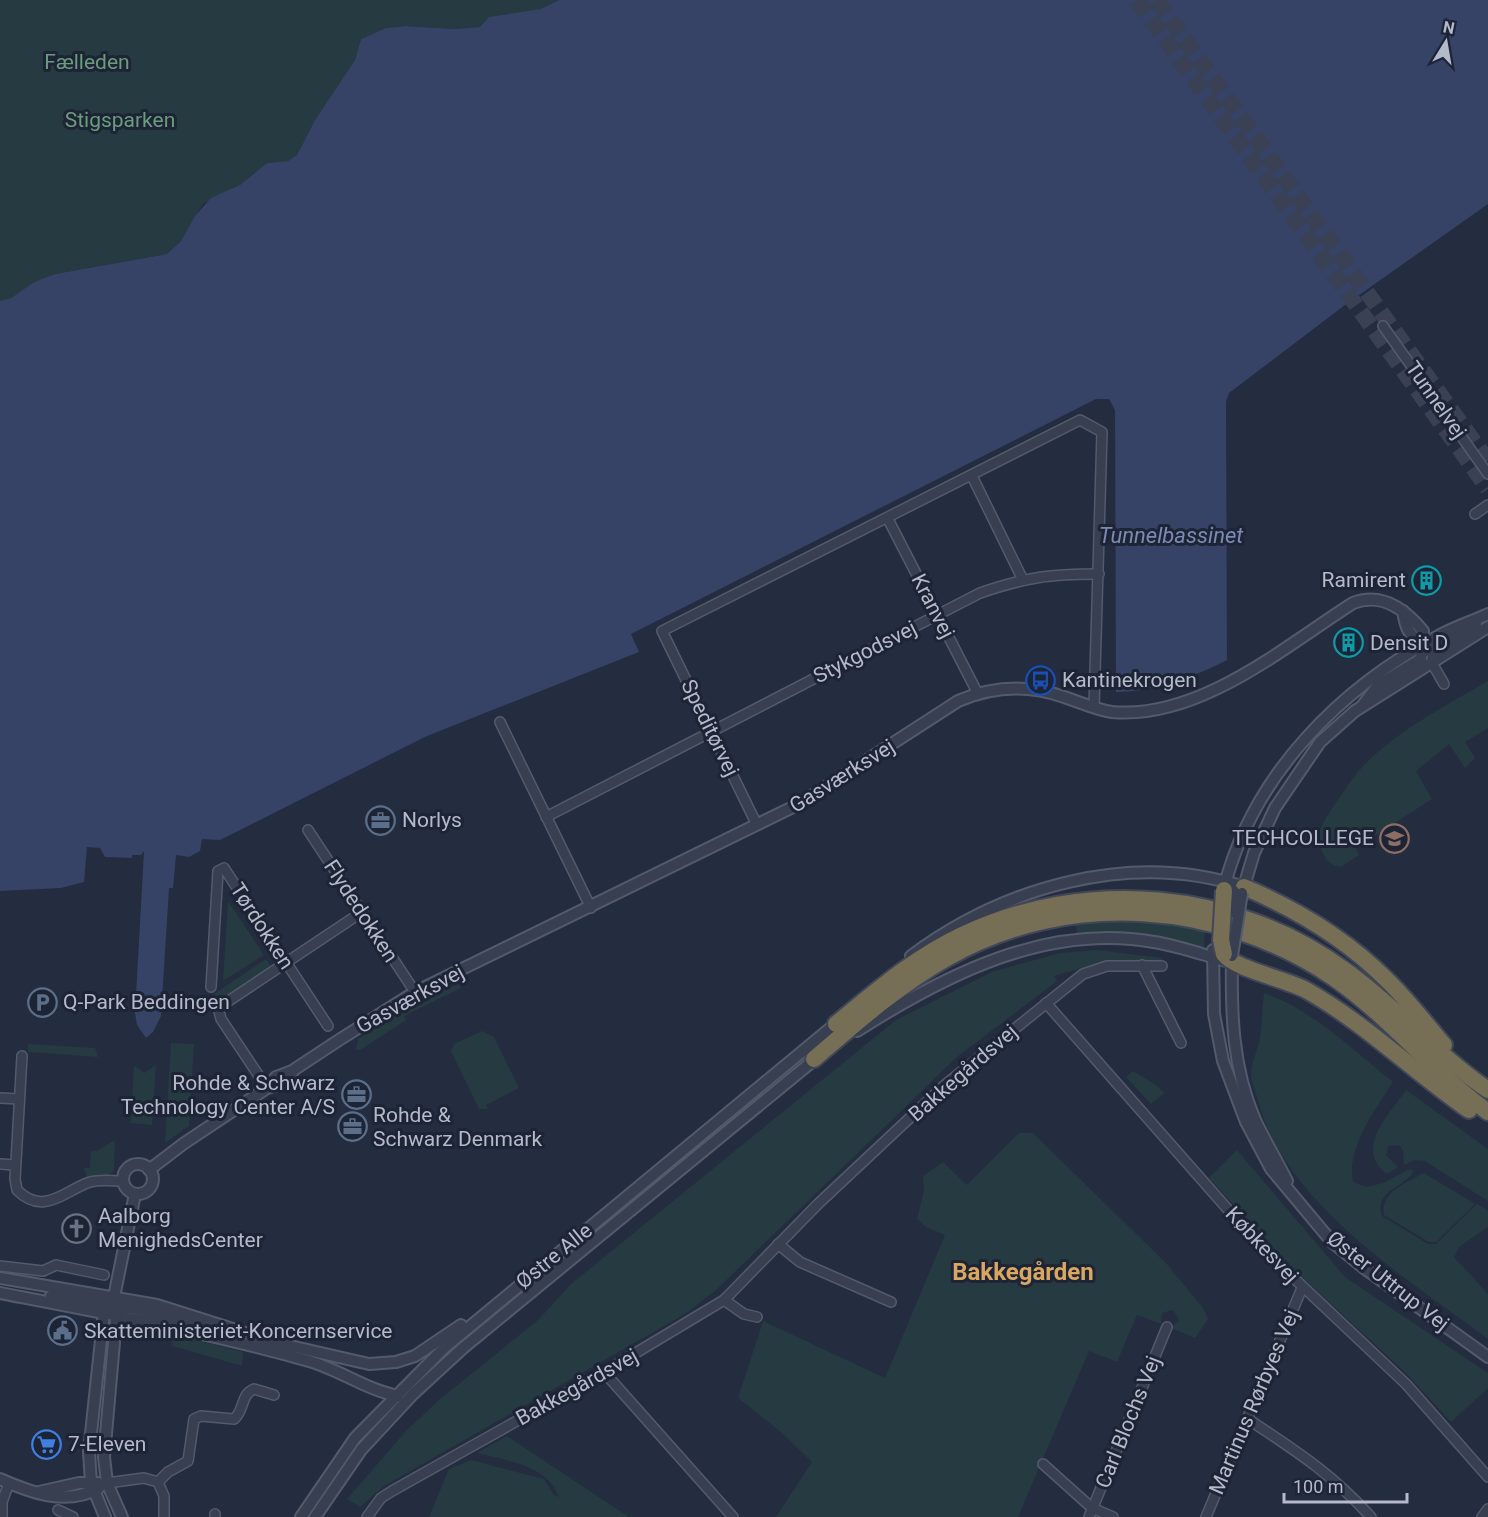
<svg xmlns="http://www.w3.org/2000/svg" width="1488" height="1517" font-family="Roboto,sans-serif">
<style>
.green{fill:#263a41}
.water{fill:#364266}
.lines{fill:none;stroke-linecap:round;stroke-linejoin:round}
.motorway-tunnel{stroke:#3a4155;stroke-width:16;stroke-dasharray:16 8;stroke-linecap:butt}
.minor-casing{stroke:#535a6b;stroke-width:12}
.tertiary-casing{stroke:#535a6b;stroke-width:14}
.motorway-casing{stroke:#404758;stroke-width:20}
.minor{stroke:#383f50;stroke-width:9}
.tertiary{stroke:#383f50;stroke-width:10}
.motorway{stroke:#766e55;stroke-width:16}
.tertiary-bridge-casing{stroke:#535a6b;stroke-width:14;stroke-linecap:butt}
.motorway-bridge-casing{stroke:#404758;stroke-width:20;stroke-linecap:butt}
.tertiary-bridge{stroke:#383f50;stroke-width:10}
.motorway-bridge{stroke:#766e55;stroke-width:16}
.labels{text-anchor:middle;dominant-baseline:central;stroke-width:6;stroke-linejoin:round;paint-order:stroke}
.park-label{font-size:21px;fill:#6b9c7d;stroke:#1d2435}
.street-label{font-size:21px;fill:#b5bacb;stroke:#1d2435}
.poi-label{font-size:21px;fill:#b5bacb;stroke:#1d2435;text-anchor:start}
.water-label{font-size:22px;font-style:italic;fill:#7c8bb3;stroke:#1d2435}
.quarter-label{font-size:24px;font-weight:bold;fill:#d9a761;stroke:#1d2435}
</style>
<rect width="100%" height="100%" fill="#242c40"/>
<g class="green">
<path d="M0,0H559C553,3 547,6 541,9C522,17 493,9 480,27L455,29L405,26L386,28L361,39L355,60L315,120L297,155L288,161L267,163L240,185L203,204L181,241L167,254L55,274L34,282L11,298L0,301Z"/>
<path d="M1488,681V728L1465,742L1475,758L1465,768L1449,744L1416,771L1432,799L1356,848L1359,855L1341,867C1328,865 1325,859 1320,846C1315,832 1327,816 1335,804C1345,790 1356,772 1369,760C1404,727 1447,705 1488,681Z"/>
<path d="M228,901L264,955L223,981Z"/>
<path d="M1133,921L1205,929L1204,949C1157,937 1126,933 1077,935L1076,924Z"/>
<path d="M1098,950L1162,958L1161,961L1097,964L1054,976L1057,981L957,1057L715,1291L685,1314L384,1486L360,1507L347,1499L406,1431L439,1400L538,1320L571,1284L896,1020L994,971L1060,953Z"/>
<path d="M266,959L271,967L218,1002L214,994Z"/>
<path d="M458,984L461,988L404,1016L406,1020L360,1050H356L358,1039L405,1010Z"/>
<path d="M1264,993C1312,1009 1353,1050 1393,1082C1376,1109 1346,1147 1353,1182L1366,1187L1383,1183L1409,1169L1414,1171C1404,1188 1374,1190 1382,1216L1428,1244H1436L1477,1204L1488,1211V1227L1459,1247L1454,1257L1488,1294V1339C1409,1280 1283,1202 1258,1100C1256,1092 1251,1082 1251,1074C1251,1062 1258,1050 1260,1038C1262,1023 1262,1008 1264,993Z"/>
<path d="M482,1031L494,1037L519,1088L486,1105L488,1109H479L451,1051L454,1044Z"/>
<path d="M171,1043L194,1044L189,1126L165,1143Z"/>
<path d="M28,1044L95,1048L98,1057L28,1052Z"/>
<path d="M134,1065L144,1073L156,1065L152,1125L131,1123Z"/>
<path d="M1133,1071L1156,1085L1164,1093L1151,1104L1126,1077Z"/>
<path d="M1406,1090L1488,1149V1201L1425,1161L1414,1160L1404,1165L1403,1150L1399,1145L1388,1146L1386,1155L1398,1167L1387,1174C1354,1149 1388,1116 1406,1090Z"/>
<path d="M1019,1133H1033L1166,1263L1203,1308L1208,1319L1195,1338L1171,1328L1179,1320L1173,1310L1162,1313L1161,1324L1137,1315L1117,1362L1089,1351L1018,1517H776L812,1462L781,1432L738,1398L763,1321L885,1378L945,1235L926,1227L917,1219L924,1191L923,1176L943,1162L967,1185Z"/>
<path d="M115,1140L114,1171L109,1175L87,1178L84,1168H90L91,1151H97Z"/>
<path d="M1237,1150L1345,1277L1488,1373V1388L1451,1422L1407,1374L1286,1262L1209,1178Z"/>
<path d="M1424,1173L1475,1204L1436,1242H1429L1384,1215C1380,1192 1407,1182 1424,1173Z"/>
<path d="M173,1334L243,1352L242,1366L172,1346Z"/>
<path d="M507,1436L629,1517H429L449,1469L471,1460L544,1479L554,1495L559,1497C547,1465 508,1461 477,1453Z"/>
</g>
<path class="water" d="M559,0H1488V204L1345,305L1229,393L1226,402L1227,660C1200,675 1146,693 1116,692L1115,410L1109,399H1096L631,634L639,652L427,736L220,840L202,839L200,851L189,857L176,855L173,888H169L161,1016L153,1032L146,1038L137,1025L135,1013L144,851L141,855H132V858L105,857L100,848L87,847L84,882L61,888L0,891V301L11,298L34,282L55,274L167,254L181,241L195,216L211,198L240,185L267,163L288,161L297,155L315,120L355,60L361,39L386,28L405,26L455,29L480,27L489,17L541,9Z"/>
<g class="lines">
<g class="motorway-tunnel">
<path d="M1137,0L1488,489"/>
<path d="M1157,0L1488,461"/>
</g>
<defs>
<g id="minor">
<path d="M1383,326L1488,474"/>
<path d="M972,476L1022,578"/>
<path d="M1475,514L1488,505"/>
<path d="M888,519L977,692"/>
<path d="M1432,663L1444,684"/>
<path d="M500,722L591,908"/>
<path d="M546,817L980,593C1027,577 1050,574 1099,574"/>
<path d="M757,825L662,631L1080,420L1102,432L1094,707"/>
<path d="M308,830L415,992"/>
<path d="M1142,965L1181,1043"/>
<path d="M211,987L218,871L224,868L328,1026"/>
<path d="M1046,1003L1261,1247L1406,1384L1488,1477"/>
<path d="M22,1056L15,1179L17,1190C44,1217 65,1190 90,1182C101,1179 112,1181 123,1181"/>
<path d="M267,1088L221,1019L219,1011L221,1006L362,912"/>
<path d="M0,1098L19,1099"/>
<path d="M1,1164L15,1165"/>
<path d="M778,1244L800,1262L891,1302"/>
<path d="M0,1266L43,1271L56,1265L104,1275"/>
<path d="M724,1300L744,1314L757,1317"/>
<path d="M604,1372L733,1517"/>
<path d="M1248,1419C1296,1451 1331,1473 1371,1517"/>
<path d="M1043,1464L1092,1508L1113,1517"/>
<path d="M158,1482L168,1472L188,1461L194,1419L201,1416L234,1419C245,1410 240,1395 254,1389L274,1395"/>
<path d="M107,1483L144,1478L158,1482L164,1496V1517"/>
<path d="M58,1510L73,1517"/>
<path d="M2,1517V1502L9,1483"/>
<path d="M215,1517V1514"/>
<path d="M367,1517L381,1498L392,1491L604,1372L724,1300L819,1203L946,1084L1083,974L1107,966H1162"/>
<path d="M1089,1517L1167,1327"/>
<path d="M1206,1517L1302,1288"/>
<path d="M1482,1517L1488,1509"/>
</g>
<g id="tertiary">
<path d="M1403,611C1407,637 1412,632 1425,651"/>
<path d="M1432,663L1434,650L1476,624"/>
<path d="M1224,888C1253,774 1341,687 1442,634C1457,626 1473,621 1488,614"/>
<path d="M1242,893L1254,853L1275,808L1320,742L1355,711L1488,627"/>
<path d="M1213,950L1214,1014L1223,1061L1246,1122L1271,1169L1332,1242L1364,1268L1488,1357"/>
<path d="M911,956C1004,887 1130,850 1244,887"/>
<path d="M1232,956C1231,1012 1232,1067 1255,1120C1265,1141 1277,1161 1287,1181"/>
<path d="M857,1031C945,975 1046,923 1154,942C1179,946 1204,955 1229,962"/>
<path d="M267,1088L281,1084L295,1069L339,1040L415,992L799,804L958,701C993,686 1028,684 1064,697C1080,702 1096,710 1112,712C1199,720 1284,647 1353,603C1382,592 1405,609 1423,631L1421,659L1378,685L1363,705"/>
<circle cx="138" cy="1179" r="15"/>
<path d="M149,1170L183,1144L267,1088L276,1077L292,1071"/>
<path d="M0,1278L157,1305L277,1343L369,1364L396,1362L415,1356L461,1325"/>
<path d="M0,1293C104,1313 207,1332 309,1361C340,1370 367,1390 398,1396"/>
<path d="M51,1296L100,1303L113,1297"/>
<path d="M112,1307L130,1308L205,1326"/>
<path d="M117,1308L104,1457L107,1483L122,1517"/>
<path d="M0,1479C32,1493 66,1506 99,1488"/>
<path d="M39,1492L79,1483H98"/>
<path d="M105,1517L91,1483L89,1452L104,1312L114,1297L135,1194"/>
<path d="M301,1517L355,1438L444,1348L839,1021"/>
<path d="M315,1517L361,1450L413,1394L463,1348L819,1056"/>
</g>
<g id="motorway">
<path d="M1244,887C1296,909 1346,939 1386,979C1407,999 1425,1023 1444,1045"/>
<path d="M1224,954C1234,969 1286,979 1306,990C1365,1023 1414,1072 1469,1110"/>
<path d="M836,1024C876,991 915,957 962,935C1085,877 1235,889 1346,971C1396,1007 1437,1055 1488,1090"/>
<path d="M814,1059C856,1023 899,985 947,958C1069,889 1220,901 1334,978C1390,1017 1433,1072 1488,1112"/>
</g>
</defs>
<use href="#minor" class="minor-casing"/>
<use href="#tertiary" class="tertiary-casing"/>
<use href="#motorway" class="motorway-casing"/>
<use href="#minor" class="minor"/>
<use href="#tertiary" class="tertiary"/>
<use href="#motorway" class="motorway"/>
<defs>
<g id="tertiary-bridge">
<path d="M1233,912L1234,891"/>
<path d="M1232,956L1242,893"/>
</g>
<path id="motorway-bridge" d="M1224,890L1221,940L1224,954"/>
</defs>
<use href="#tertiary-bridge" class="tertiary-bridge-casing"/>
<use href="#motorway-bridge" class="motorway-bridge-casing"/>
<use href="#tertiary-bridge" class="tertiary-bridge"/>
<use href="#motorway-bridge" class="motorway-bridge"/>
</g>
<defs>
<symbol id="building-ring" viewBox="-11 -11 22 22"><circle r="9.5" fill="#1d2435" stroke="#0f9aa8" stroke-width="1.5"/><path d="M-4-6H4V6H1V3H-1V6H-4ZM-2.5-4.3h1.7v1.8h-1.7ZM.8-4.3h1.7v1.8H.8ZM-2.5-1h1.7V.8h-1.7ZM.8-1h1.7V.8H.8Z" fill="#0f9aa8"/></symbol>
<symbol id="bus-ring" viewBox="-11 -11 22 22"><circle r="9.5" fill="#1d2435" stroke="#1a4fb4" stroke-width="1.5"/><path d="M-5-6H5V4H4V6H2V4H-2V6H-4V4H-5ZM-3.5-4V0h7V-4ZM-3.5 1.2v1.5H-2V1.2ZM2 1.2v1.5H3.5V1.2Z" fill="#1a4fb4"/></symbol>
<symbol id="office-ring" viewBox="-11 -11 22 22"><circle r="9.5" fill="#1d2435" stroke="#5c6f8a" stroke-width="1.5"/><path d="M-6-3h4V-5.5h4V-3h4V5H-6ZM-1-4.5V-3h2v-1.5ZM-6 0V1H6V0Z" fill="#5c6f8a"/></symbol>
<symbol id="university-ring" viewBox="-11 -11 22 22"><circle r="9.5" fill="#1d2435" stroke="#8d6e63" stroke-width="1.5"/><path d="M0-5L7-2L0 1L-7-2ZM-4 1L0 2.5L4 1V4Q0 6-4 4Z" fill="#8d6e63"/></symbol>
<symbol id="parking-ring" viewBox="-11 -11 22 22"><circle r="9.5" fill="#1d2435" stroke="#5c6f8a" stroke-width="1.5"/><path d="M-3.5-5.5H1a3.5 3.5 0 0 1 0 7H-1V5.5H-3.5ZM-1-3.4V-.6H.8a1.4 1.4 0 0 0 0-2.8Z" fill="#5c6f8a"/></symbol>
<symbol id="church-ring" viewBox="-11 -11 22 22"><circle r="9.5" fill="#1d2435" stroke="#6b7280" stroke-width="1.5"/><path d="M-1.2-6h2.4v3.5h3.3v2.4h-3.3V6h-2.4V-.1h-3.3v-2.4h3.3Z" fill="#6b7280"/></symbol>
<symbol id="civic-ring" viewBox="-11 -11 22 22"><circle r="9.5" fill="#1d2435" stroke="#5c6f8a" stroke-width="1.5"/><path d="M-.6-6.5H3V-4.5H.6V-3L4-1V1h2V6H-6V1h2V-1L-.6-3ZM-1.2 2.5V6h2.4V2.5Z" fill="#5c6f8a"/></symbol>
<symbol id="supermarket-ring" viewBox="-11 -11 22 22"><circle r="9.5" fill="#1d2435" stroke="#3f7fe0" stroke-width="1.5"/><path d="M-6-5.5h2.5l.6 2H6L4.5 2H-2.5L-4.4-4H-6ZM-1.5 3.2a1.3 1.3 0 1 0 .1 0ZM3 3.2a1.3 1.3 0 1 0 .1 0Z" fill="#3f7fe0"/></symbol>
</defs>
<g fill-rule="evenodd">
<use href="#building-ring" x="1410" y="564" width="33" height="33"/>
<use href="#building-ring" x="1332" y="626" width="33" height="33"/>
<use href="#bus-ring" x="1024" y="664" width="33" height="33"/>
<use href="#office-ring" x="364" y="804" width="33" height="33"/>
<use href="#university-ring" x="1378" y="822" width="33" height="33"/>
<use href="#parking-ring" x="26" y="986" width="33" height="33"/>
<use href="#office-ring" x="340" y="1078" width="33" height="33"/>
<use href="#office-ring" x="336" y="1110" width="33" height="33"/>
<use href="#church-ring" x="60" y="1212" width="33" height="33"/>
<use href="#civic-ring" x="46" y="1314" width="33" height="33"/>
<use href="#supermarket-ring" x="30" y="1428" width="33" height="33"/>
</g>
<g class="labels">
<g class="park-label">
<text x="87" y="62">Fælleden</text>
<text x="120" y="120">Stigsparken</text>
</g>
<g class="street-label">
<text transform="translate(1436 400) rotate(55)">Tunnelvej</text>
<text transform="translate(933 606) rotate(63)">Kranvej</text>
<text transform="translate(865 652) rotate(-27)">Stykgodsvej</text>
<text transform="translate(710 728) rotate(64)">Speditørvej</text>
<text transform="translate(842 776) rotate(-32)">Gasværksvej</text>
<text transform="translate(361 911) rotate(57)">Flydedokken</text>
<text transform="translate(262 926) rotate(57)">Tørdokken</text>
<text transform="translate(410 999) rotate(-29)">Gasværksvej</text>
<text transform="translate(963 1073) rotate(-41)">Bakkegårdsvej</text>
<text transform="translate(1262 1245) rotate(47)">Købkesvej</text>
<text transform="translate(554 1256) rotate(-39)">Østre Alle</text>
<text transform="translate(1388 1281) rotate(38)">Øster Uttrup Vej</text>
<text transform="translate(577 1387) rotate(-29)">Bakkegårdsvej</text>
<text transform="translate(1254 1402) rotate(-67)">Martinus Rørbyes Vej</text>
<text transform="translate(1128 1422) rotate(-68)">Carl Blochs Vej</text>
</g>
<g class="poi-label">
<text x="1406" y="580" text-anchor="end">Ramirent</text>
<text x="1370" y="643">Densit D</text>
<text x="1062" y="680">Kantinekrogen</text>
<text x="402" y="820">Norlys</text>
<text x="1374" y="838" text-anchor="end">TECHCOLLEGE</text>
<text x="63" y="1002">Q-Park Beddingen</text>
<text x="335" y="1083" text-anchor="end">Rohde &amp; Schwarz<tspan x="335" dy="24">Technology Center A/S</tspan></text>
<text x="373" y="1115">Rohde &amp;<tspan x="373" dy="24">Schwarz Denmark</tspan></text>
<text x="98" y="1216">Aalborg<tspan x="98" dy="24">MenighedsCenter</tspan></text>
<text x="84" y="1331">Skatteministeriet-Koncernservice</text>
<text x="68" y="1444">7-Eleven</text>
</g>
<g class="water-label">
<text x="1171" y="535">Tunnelbassinet</text>
</g>
<g class="quarter-label">
<text x="1023" y="1272">Bakkegården</text>
</g>
</g>
<g transform="translate(1446 42) rotate(11)" stroke="#1d2435" stroke-width="4.5" paint-order="stroke">
<path d="M0-4.5L10 22L0 15L-10 22Z" fill="#b5bacb"/>
<text y="-9" font-size="16" font-weight="bold" text-anchor="middle" fill="#b5bacb">N</text>
</g>
<path d="M1284 1493v9h123v-9" fill="none" stroke="#b5bacb" stroke-width="3"/>
<text x="1293" y="1493" font-size="18" fill="#b5bacb" stroke="#1d2435" stroke-width="4.5" paint-order="stroke">100 m</text>
</svg>
